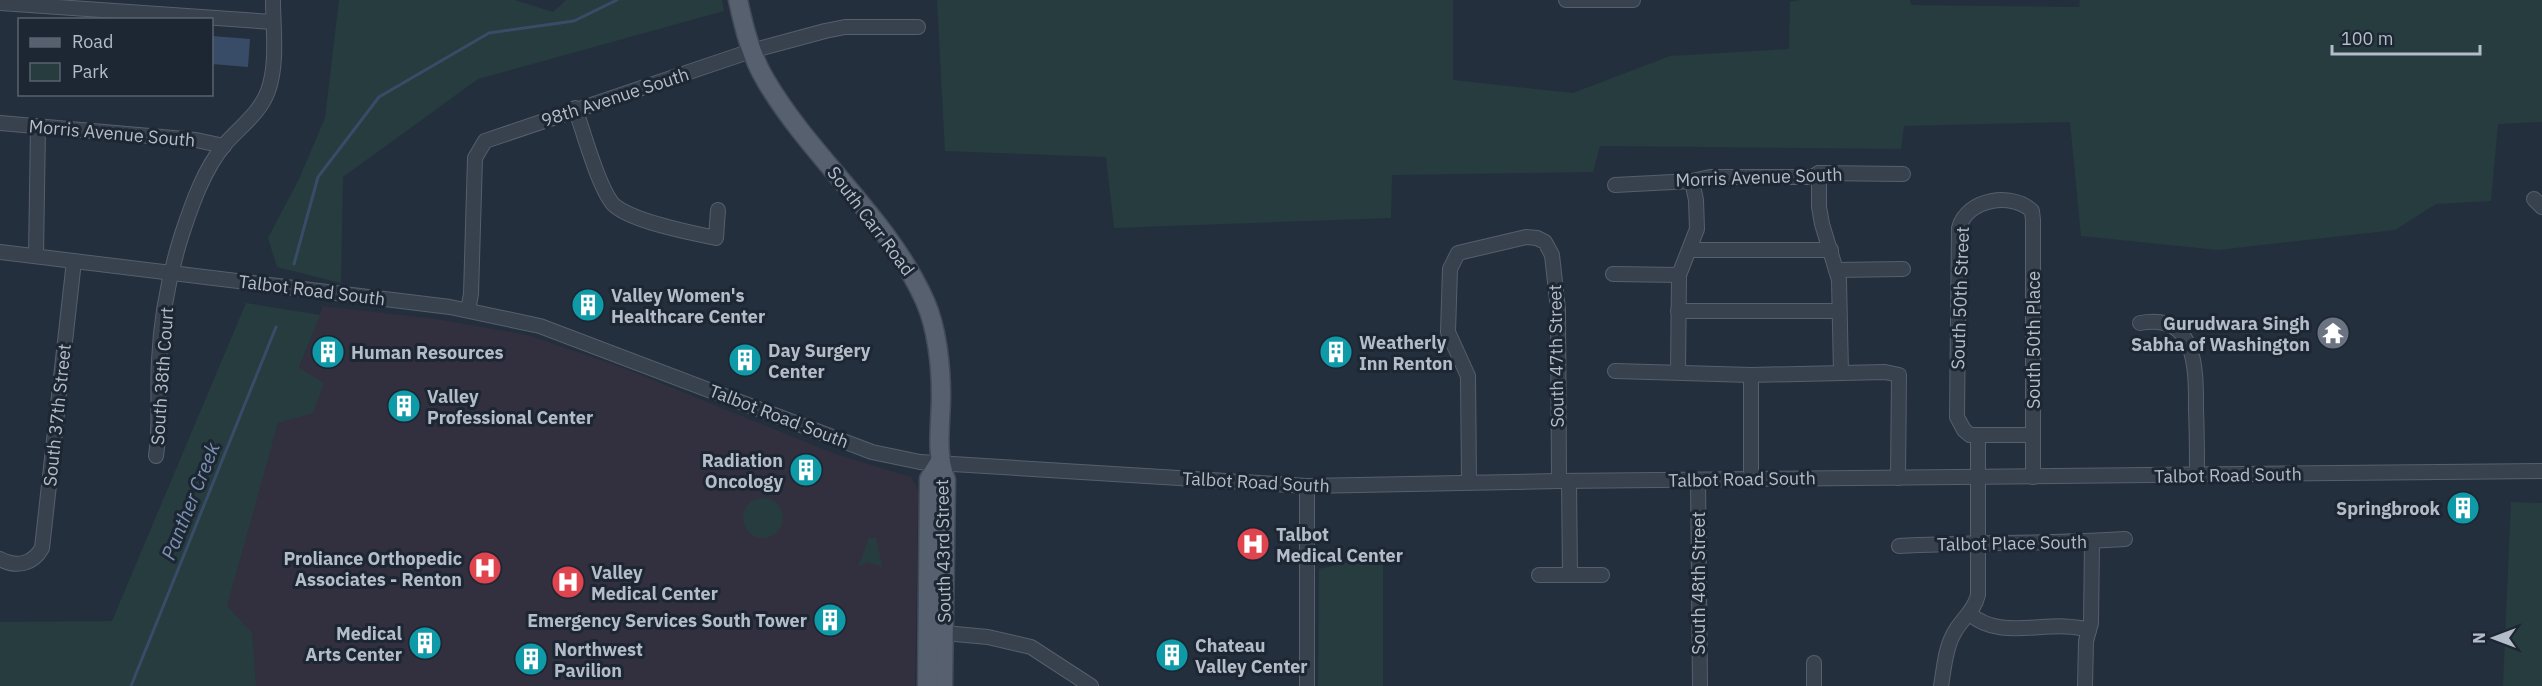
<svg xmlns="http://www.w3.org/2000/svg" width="2542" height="686" font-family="'IBM Plex Sans',sans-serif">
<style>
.medical{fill:#32303f}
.green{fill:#263c3f}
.water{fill:#394c67}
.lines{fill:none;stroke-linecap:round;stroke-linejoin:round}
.stream{stroke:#394c67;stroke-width:3}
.minor-casing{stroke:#565f6c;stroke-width:16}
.major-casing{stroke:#414a57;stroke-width:21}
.minor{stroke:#38414e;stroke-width:14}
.major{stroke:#56606e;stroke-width:18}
.labels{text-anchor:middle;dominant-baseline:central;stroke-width:6;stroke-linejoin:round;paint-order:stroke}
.street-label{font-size:18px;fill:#b4bcc9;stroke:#1d2633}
.poi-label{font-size:18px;font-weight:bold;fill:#b4bcc9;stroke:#1d2633;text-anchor:start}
.water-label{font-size:20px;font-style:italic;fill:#7c92b1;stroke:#1d2633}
</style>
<rect width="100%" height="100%" fill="#242f3e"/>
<path class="medical" d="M323,306L436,319L527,335L621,367L835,454L911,477L918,490L915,686H204L183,674Z"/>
<g class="green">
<path d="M339,0H515L553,12L566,0H722L724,11L478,79L343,177L341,283L277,267L268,238L299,179L325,118Z"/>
<path d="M937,0H1453V80L1573,93L1670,56L1789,49L1790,2L1800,0H1910L1911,5L2079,7L2080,0H2542V122L2498,124L2491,201L2436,204L2395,230L2218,250L2081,236L2070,122L1904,126L1901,149L1600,146L1593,172L1392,175L1391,218L1114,228L1106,157L945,151Z"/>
<path d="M246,303L320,315L299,368L324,383L313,413L278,423L227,606L252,633L256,686H0V622L112,621Z"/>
<circle cx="763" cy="518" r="20"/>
<path d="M2511,502L2542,503V686H2503Z"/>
<path d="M869,538H876L883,571L880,566L868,562L858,567Z"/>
<path d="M1383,554V686H1318L1319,569Z"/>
</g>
<path class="water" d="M212,36L250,39L248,67L212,64Z"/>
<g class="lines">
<g class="stream">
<path d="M294,264L318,177L379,97L489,33L574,21L617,0"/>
<path d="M131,686L276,327"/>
</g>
<defs>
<g id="minor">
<path d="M1566,0H1633"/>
<path d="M0,3L273,22"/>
<path d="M575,108C583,130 600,193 615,206C635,222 691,233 716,238L718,210"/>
<path d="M0,123L196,140L224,146"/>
<path d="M1819,173V207L1822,224L1839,280L1841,373"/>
<path d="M1615,185L1692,181L1710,177H1812L1819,173L1903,174"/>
<path d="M2534,199L2542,207"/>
<path d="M1690,250H1831"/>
<path d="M0,252L450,307L540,326L872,452L920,462L1307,486L1559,481L2542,471"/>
<path d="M36,256L38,127"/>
<path d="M1836,270L1903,269"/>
<path d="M1613,274L1679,275"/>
<path d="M468,310L471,294L475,158L485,141L751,51L825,31L845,27H918"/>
<path d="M1678,311H1839"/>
<path d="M2140,323C2198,312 2196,372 2196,410C2197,432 2197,454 2197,475"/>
<path d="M1615,371L1751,375L1885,372L1899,375L1898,478"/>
<path d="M1678,372L1679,275L1697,229L1696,200L1692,181"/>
<path d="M156,456C161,422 157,393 159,360C161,318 169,275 182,234C192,204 204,169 225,144C240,127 260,113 268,91C278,63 273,29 273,0"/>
<path d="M2033,477V220L2032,211C2013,192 1967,198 1959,228L1957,417L1964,430L1970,435H2033"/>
<path d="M1751,479V375"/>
<path d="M1698,480L1700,686"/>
<path d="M1569,481L1570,575"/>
<path d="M1469,482L1468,376L1448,332L1450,269L1458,253L1526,237L1537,238L1545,242L1552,255L1558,309L1559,481"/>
<path d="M1307,486V686"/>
<path d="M1899,546C1974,542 2050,544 2125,539"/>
<path d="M0,559C17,568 33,564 42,548L74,261"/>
<path d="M1539,575H1602"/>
<path d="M1970,614C2001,642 2051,618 2089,630"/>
<path d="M944,633L988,637L1031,647L1091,686"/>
<path d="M1814,663V686"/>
<path d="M1941,686C1944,669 1945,650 1953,635C1960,620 1974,612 1978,595V436"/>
<path d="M2085,686L2086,641L2091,623L2092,543"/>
</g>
<g id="major">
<path d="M738,0C744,28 751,56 766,81C812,159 888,218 925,301C937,328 941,366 941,395C941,424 935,453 946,480L943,686"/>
<path d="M927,686L929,479L939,463"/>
</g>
</defs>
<use href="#minor" class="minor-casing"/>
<use href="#major" class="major-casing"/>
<use href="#minor" class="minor"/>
<use href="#major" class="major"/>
</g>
<defs>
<symbol id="building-disc" viewBox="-11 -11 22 22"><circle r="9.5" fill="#0f9aa8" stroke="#1d2633"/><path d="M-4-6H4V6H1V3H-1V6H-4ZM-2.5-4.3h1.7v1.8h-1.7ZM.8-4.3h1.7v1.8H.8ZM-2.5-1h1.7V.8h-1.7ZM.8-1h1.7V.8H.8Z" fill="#fff"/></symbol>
<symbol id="temple-disc" viewBox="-11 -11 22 22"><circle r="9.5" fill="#6b7280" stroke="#1d2633"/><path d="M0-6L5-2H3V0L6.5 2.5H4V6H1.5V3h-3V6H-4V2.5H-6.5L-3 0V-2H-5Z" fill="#fff"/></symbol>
<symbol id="hospital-disc" viewBox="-11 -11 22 22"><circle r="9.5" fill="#e0444e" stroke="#1d2633"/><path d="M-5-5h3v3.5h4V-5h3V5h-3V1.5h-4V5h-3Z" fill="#fff"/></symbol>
</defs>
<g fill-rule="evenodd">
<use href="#building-disc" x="569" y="286" width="38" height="38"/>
<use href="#temple-disc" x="2314" y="314" width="38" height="38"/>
<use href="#building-disc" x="309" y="333" width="38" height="38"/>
<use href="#building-disc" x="1317" y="333" width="38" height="38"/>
<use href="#building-disc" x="726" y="341" width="38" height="38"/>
<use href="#building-disc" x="385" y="387" width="38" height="38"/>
<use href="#building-disc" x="787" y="451" width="38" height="38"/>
<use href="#building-disc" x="2444" y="489" width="38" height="38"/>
<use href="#hospital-disc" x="1234" y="525" width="38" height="38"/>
<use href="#hospital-disc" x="466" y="549" width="38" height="38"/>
<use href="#hospital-disc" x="549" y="563" width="38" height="38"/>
<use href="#building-disc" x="811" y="601" width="38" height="38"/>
<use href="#building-disc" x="406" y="624" width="38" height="38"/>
<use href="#building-disc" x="1153" y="636" width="38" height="38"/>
<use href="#building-disc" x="512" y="640" width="38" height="38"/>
</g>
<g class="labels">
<g class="street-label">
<text transform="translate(615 97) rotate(-18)">98th Avenue South</text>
<text transform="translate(112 133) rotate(5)">Morris Avenue South</text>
<text transform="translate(1759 177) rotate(-2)">Morris Avenue South</text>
<text transform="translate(871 221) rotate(53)">South Carr Road</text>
<text transform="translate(312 290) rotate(7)">Talbot Road South</text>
<text transform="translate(1960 298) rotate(-88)">South 50th Street</text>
<text transform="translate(2033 340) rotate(-90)">South 50th Place</text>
<text transform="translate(1556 356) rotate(-91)">South 47th Street</text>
<text transform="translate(162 376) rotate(-86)">South 38th Court</text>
<text transform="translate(57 415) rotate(-84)">South 37th Street</text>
<text transform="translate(779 416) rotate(21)">Talbot Road South</text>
<text transform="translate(2228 475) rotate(-1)">Talbot Road South</text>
<text transform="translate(1742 479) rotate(-1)">Talbot Road South</text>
<text transform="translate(1256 482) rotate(3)">Talbot Road South</text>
<text transform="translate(2012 543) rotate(-1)">Talbot Place South</text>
<text transform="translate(943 551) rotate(-91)">South 43rd Street</text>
<text transform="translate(1698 583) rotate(-90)">South 48th Street</text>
</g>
<g class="poi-label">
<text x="611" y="295">Valley Women's<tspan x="611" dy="21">Healthcare Center</tspan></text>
<text x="2310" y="323" text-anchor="end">Gurudwara Singh<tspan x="2310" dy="21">Sabha of Washington</tspan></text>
<text x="1359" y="342">Weatherly<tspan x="1359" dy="21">Inn Renton</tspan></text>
<text x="768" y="350">Day Surgery<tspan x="768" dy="21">Center</tspan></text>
<text x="351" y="352">Human Resources</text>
<text x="427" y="396">Valley<tspan x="427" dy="21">Professional Center</tspan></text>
<text x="783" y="460" text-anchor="end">Radiation<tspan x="783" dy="21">Oncology</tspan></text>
<text x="2440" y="508" text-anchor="end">Springbrook</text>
<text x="1276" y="534">Talbot<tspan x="1276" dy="21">Medical Center</tspan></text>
<text x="462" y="558" text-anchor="end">Proliance Orthopedic<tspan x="462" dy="21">Associates - Renton</tspan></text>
<text x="591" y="572">Valley<tspan x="591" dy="21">Medical Center</tspan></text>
<text x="807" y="620" text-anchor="end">Emergency Services South Tower</text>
<text x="402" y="633" text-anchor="end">Medical<tspan x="402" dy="21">Arts Center</tspan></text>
<text x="1195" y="645">Chateau<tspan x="1195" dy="21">Valley Center</tspan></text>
<text x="554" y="649">Northwest<tspan x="554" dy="21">Pavilion</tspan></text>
</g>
<g class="water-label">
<text transform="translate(190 501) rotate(-68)">Panther Creek</text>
</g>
</g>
<rect x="18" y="18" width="195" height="78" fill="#1d2633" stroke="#59626f" stroke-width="1.5"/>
<rect x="30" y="38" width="30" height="9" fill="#56606e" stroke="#59626f" stroke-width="1.5"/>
<text x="72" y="48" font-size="18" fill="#b4bcc9">Road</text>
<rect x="30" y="63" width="30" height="18" fill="#263c3f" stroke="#59626f" stroke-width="1.5"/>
<text x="72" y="78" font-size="18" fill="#b4bcc9">Park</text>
<g transform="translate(2494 638) rotate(270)" stroke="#1d2633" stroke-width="4.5" paint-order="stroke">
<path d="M0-4.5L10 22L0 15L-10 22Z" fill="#b4bcc9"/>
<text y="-9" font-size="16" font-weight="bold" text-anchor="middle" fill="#b4bcc9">N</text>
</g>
<path d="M2332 45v9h148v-9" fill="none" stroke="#b4bcc9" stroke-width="3"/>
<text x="2341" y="45" font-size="18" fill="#b4bcc9" stroke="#1d2633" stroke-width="4.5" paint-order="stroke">100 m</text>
</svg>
